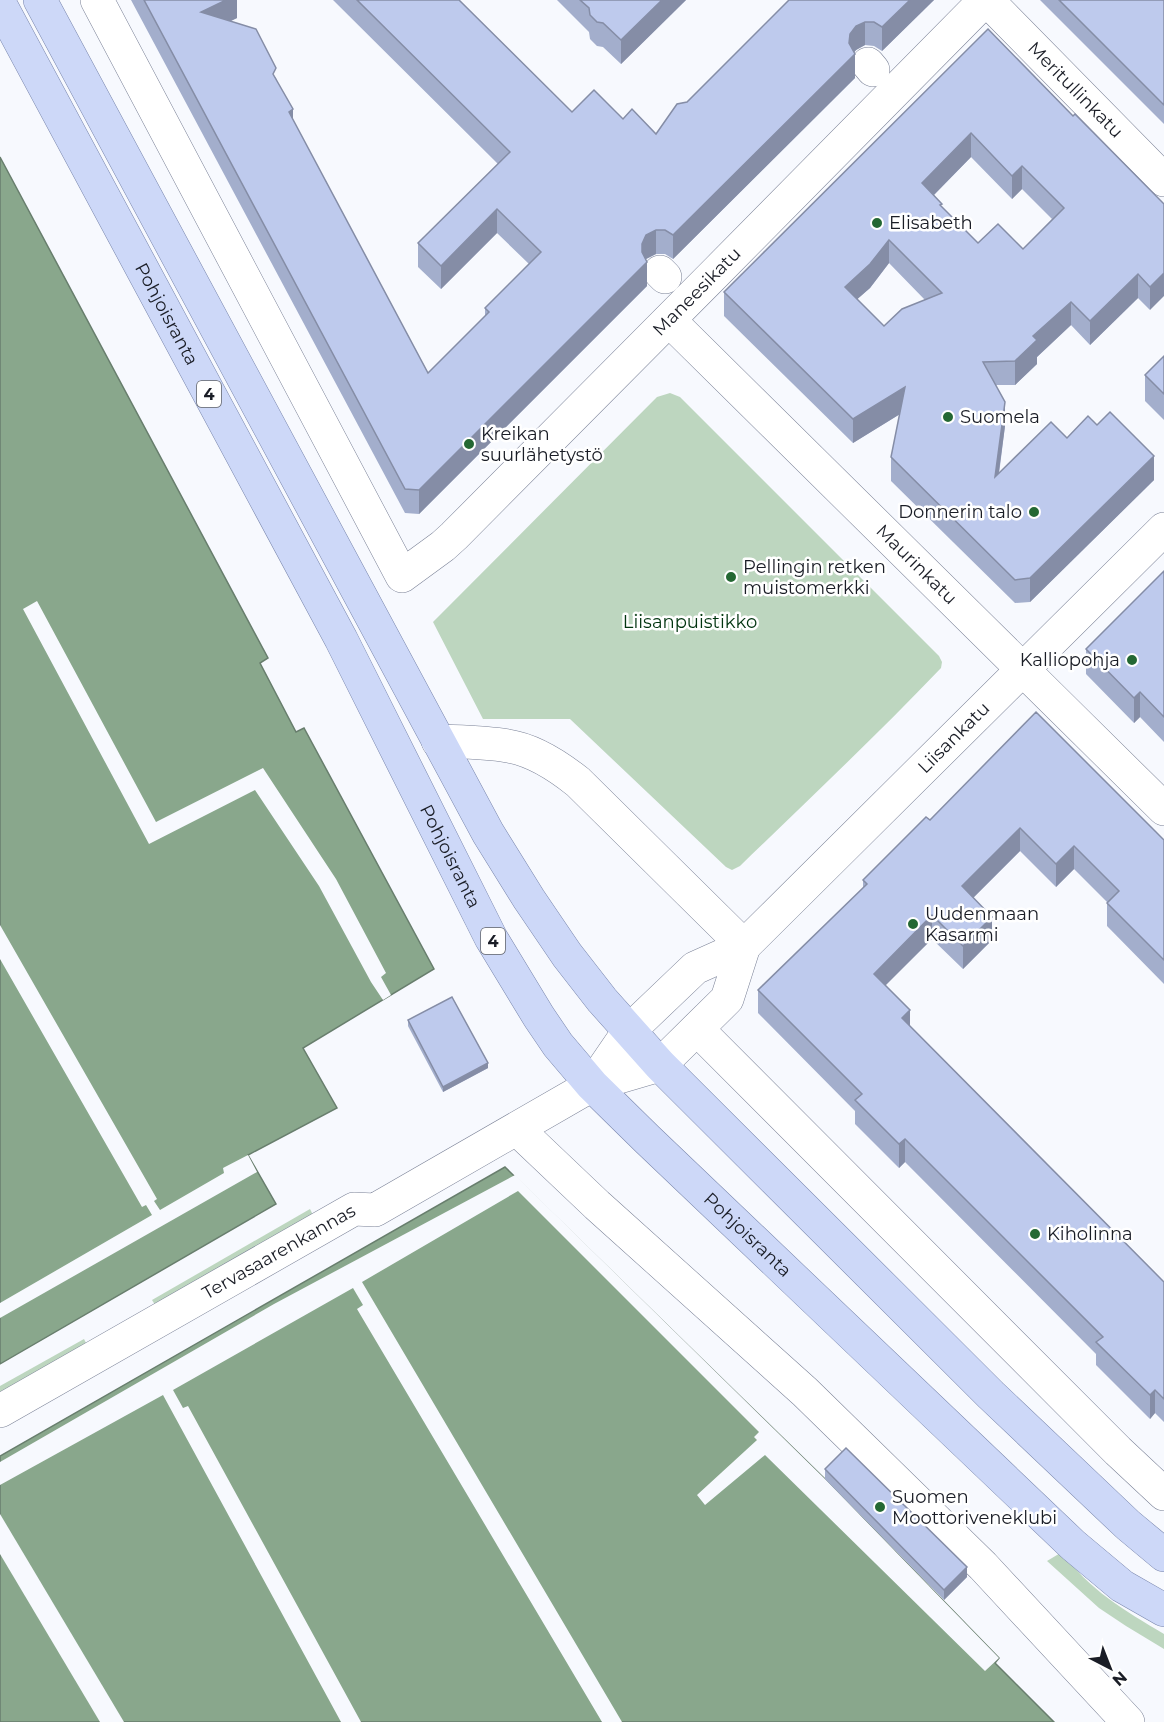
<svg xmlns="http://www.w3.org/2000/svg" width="1164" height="1722" font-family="Montserrat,sans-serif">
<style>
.green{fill:#bdd6bf}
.water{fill:#89a78c;stroke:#687e6d;stroke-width:1.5}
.pier{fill:#f7f9fe}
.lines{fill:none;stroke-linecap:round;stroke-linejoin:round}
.minor-casing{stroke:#7b8297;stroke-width:34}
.major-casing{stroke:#7986ac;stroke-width:34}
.minor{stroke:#fff;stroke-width:33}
.major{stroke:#cdd8f8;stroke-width:33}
.wall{fill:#a3aecc;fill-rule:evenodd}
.shaded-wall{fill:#858da6}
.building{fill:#becaed;stroke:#858da6;stroke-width:1.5;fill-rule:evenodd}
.poi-dot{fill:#246833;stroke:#fff;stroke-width:2}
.labels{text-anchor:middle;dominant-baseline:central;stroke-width:5;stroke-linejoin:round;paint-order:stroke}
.shield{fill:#fff;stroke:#5f6167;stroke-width:1.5}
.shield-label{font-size:16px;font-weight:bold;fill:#1a1d26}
.street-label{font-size:18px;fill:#1a1d26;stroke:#fff}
.poi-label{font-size:18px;fill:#1a1d26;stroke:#fff;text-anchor:start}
.park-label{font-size:18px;fill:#01340f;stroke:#fff}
</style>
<rect width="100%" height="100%" fill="#f7f9fe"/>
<g class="green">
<path d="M670,393L680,397L939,656L942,662L941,668C876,736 807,801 740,866L732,870L726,867L570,719H483L433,622L657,397Z"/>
<path d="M310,1209L314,1217L157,1308L152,1300Z"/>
<path d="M84,1339L89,1349L0,1399V1386Z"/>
<path d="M1062,1552C1089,1590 1124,1610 1164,1634V1649L1126,1626L1099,1608L1047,1561Z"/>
</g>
<g class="water">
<path d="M0,157L268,658L260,663L296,732L304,728L434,969L303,1048L337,1108L248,1155L276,1204L0,1364Z"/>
<path d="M505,1167L825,1479L999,1658L995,1663L1054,1722H0V1456Z"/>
</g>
<g class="pier">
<path d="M37,601L156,822L263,768L336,879L386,973L381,977L391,995L383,1000L371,982L319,886L255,790L149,844L23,609Z"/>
<path d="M0,925L157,1199L154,1201L160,1210L224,1173L223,1168L248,1155L257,1172L0,1318V1303L152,1215L146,1205L142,1207L0,959Z"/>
<path d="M515,1175L825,1479L999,1658L985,1671L765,1455L705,1505L697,1495L757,1440L754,1437L759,1432L518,1191L362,1282L622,1722H602L357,1309L363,1305L353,1288L173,1390L183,1408L188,1406L361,1722H341L163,1395L0,1485V1462L274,1304Z"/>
<path d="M0,1514L124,1722H100L0,1554Z"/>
</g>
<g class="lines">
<defs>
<g id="minor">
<path id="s1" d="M97,0L402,576L443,546L454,536C632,358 808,179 985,0"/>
<path id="s2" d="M987,0L1164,180"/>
<path d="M868,64L873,70"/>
<path d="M660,272L665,277"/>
<path id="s3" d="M669,320L1164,809"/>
<path d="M438,741C461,742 486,742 508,746C534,750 558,766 578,782L744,946"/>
<path d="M697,1029L1118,1451L1164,1494"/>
<path id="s4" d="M592,1085L629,1031L695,968L744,946L1164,529"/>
<path d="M517,1129L597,1205L805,1392L983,1566L1128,1722"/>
<path id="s5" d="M0,1411L354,1209L375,1210L592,1085L660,1065L727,999L744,946"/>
</g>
<g id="major">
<path d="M40,0L488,833L529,899L567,955L602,1000L660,1065L991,1395L1128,1525L1164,1555"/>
<path id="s6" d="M0,4L341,639L491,938L539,1017L558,1045L592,1085L647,1139L1073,1545L1122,1586L1164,1610"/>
</g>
</defs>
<use href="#minor" class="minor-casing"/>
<use href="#major" class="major-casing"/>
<use href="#minor" class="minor"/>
<use href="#major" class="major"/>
</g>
<g class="wall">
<path d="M131,0H237V18L230,21L276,78L293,120L428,373L485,316V308L529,264L497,233L441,289L418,267V243L498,164L333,0H459L572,112L623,119L656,134L789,0H934L882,51L874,46L865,45L856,50L854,52L855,78L673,259L665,254H656L646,259L647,286L419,514L405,513Z"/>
<path d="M557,0H686L621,64L603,47L597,46L590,39L589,32Z"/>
<path d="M1040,0H1164V124Z"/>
<path d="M988,29L1073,116L1164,204L1150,310L1138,298L1090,345L1071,325L1037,357V364L1015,385H996L1005,426L999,474L1067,438L1154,480L1030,602L1015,603L891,481V457L900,414L853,443L724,316V292ZM971,157L1012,199L1022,189L1052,219L1023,249L978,243L942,207L934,195ZM889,263L925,300L884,326L857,299L870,288Z"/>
<path d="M1164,356V420L1145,401V375Z"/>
<path d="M1164,571V742L1140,717L1134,723L1086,674V649Z"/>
<path d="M930,820L1164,840V984L1107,926V902L1074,869L1056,887L1020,851L973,898L992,940L963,969L932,939L885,985L910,1026L1164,1282V1422L1155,1413L1150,1419L1096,1365V1354L905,1162L899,1168L855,1124V1111L758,1013V990L863,888V880Z"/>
<path d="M408,1020L488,1068L443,1092L408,1026Z"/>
<path d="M825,1469L967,1577L944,1600L825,1479Z"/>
</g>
<g class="shaded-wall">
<path d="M226,0H237V18L201,36V12Z"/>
<path d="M662,0H686L621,64V40Z"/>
<path d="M910,0H934L882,51V27Z"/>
<path d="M865,22V45L856,50L850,58L855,54V78L673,259V235L850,34L856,26Z"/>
<path d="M293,109V133L289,112Z"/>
<path d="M971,133V157L922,207V183Z"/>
<path d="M1022,166V189L1012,199V176Z"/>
<path d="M497,209V233L441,289V266Z"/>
<path d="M656,230V254L646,259L643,266L647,262V286L419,514V490L642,244L646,235Z"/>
<path d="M889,240V263L870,288L845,310V287Z"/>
<path d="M1164,273V296L1150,310V287Z"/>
<path d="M1138,274V298L1090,345V321Z"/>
<path d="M1071,302V325L1037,357V364L1015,385V361L1033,336Z"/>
<path d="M905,387V411L853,443V419Z"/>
<path d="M1005,402V426L995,501V477Z"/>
<path d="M1154,456V480L1030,602V578Z"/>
<path d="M1140,692V717L1134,723V698Z"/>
<path d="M1020,828V851L962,909V886Z"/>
<path d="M1074,846V869L1056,887V864Z"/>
<path d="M932,915V939L874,997V974Z"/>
<path d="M992,917V940L963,969V946Z"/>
<path d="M910,1010V1033L902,1018Z"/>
<path d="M488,1063V1068L443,1092V1087Z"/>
<path d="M905,1139V1162L899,1168V1144Z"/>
<path d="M1155,1390V1413L1150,1419V1395Z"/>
<path d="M967,1567V1577L944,1600V1590Z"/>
</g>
<g class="building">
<path d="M144,0H226L201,12L256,29L276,68L273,74L293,109L289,112L428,373L489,312L485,308L541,252L497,209L441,266L418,243L510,152L357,0H459L572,112L594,90L623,119L632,109L656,134L677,104L687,102L789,0H910L882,27L874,22H865L856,26L850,34L849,43L855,54L673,235L665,230H656L646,235L642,244V252L647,262L419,490L405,489Z"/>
<path d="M580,0H662L621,40L603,23L597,22L590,15L589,8Z"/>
<path d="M1059,0H1164V105Z"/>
<path d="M988,29L1073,116L1075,114L1164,204V273L1150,287L1138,274L1090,321L1071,302L1033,336L1037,340L1015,361L983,362L1005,402L995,477L1051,422L1067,438L1088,416L1097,425L1110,412L1154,456L1030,578L1015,580L891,457L905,387L853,419L724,292ZM971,133L1012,176L1022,166L1064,208L1023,249L998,224L978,243L940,205L942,204L922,183ZM889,240L942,293L902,309L884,326L845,287L870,264Z"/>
<path d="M1164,356V394L1145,375Z"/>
<path d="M1164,571V717L1140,692L1134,698L1086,649Z"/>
<path d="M1036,712L1164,840V960L1107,903L1119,891L1074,846L1056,864L1020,828L962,886L992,917L963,946L932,915L874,974L910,1010L902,1018L1164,1282V1399L1155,1390L1150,1395L1096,1342L1103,1337L905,1139L899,1144L855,1100L862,1094L758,990L867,884L863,880L926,817L930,820Z"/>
<path d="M452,997L488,1063L443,1087L408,1020Z"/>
<path d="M846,1448L967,1567L944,1590L825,1469Z"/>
</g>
<g class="poi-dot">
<circle cx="877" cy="223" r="6"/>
<circle cx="948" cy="417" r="6"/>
<circle cx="469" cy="444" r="6"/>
<circle cx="1034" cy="512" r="6"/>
<circle cx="731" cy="577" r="6"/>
<circle cx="1132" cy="660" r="6"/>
<circle cx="913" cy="924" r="6"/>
<circle cx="1035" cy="1234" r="6"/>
<circle cx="880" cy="1507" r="6"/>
</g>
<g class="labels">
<g class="shield">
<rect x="197" y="381" width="24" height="26" rx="4.5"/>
<rect x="481" y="928" width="24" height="26" rx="4.5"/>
</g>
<g class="shield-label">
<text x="209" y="394">4</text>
<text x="493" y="941">4</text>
</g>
<g class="street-label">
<text stroke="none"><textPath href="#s2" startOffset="126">Meritullinkatu</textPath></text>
<text stroke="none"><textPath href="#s1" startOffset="1062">Maneesikatu</textPath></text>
<text stroke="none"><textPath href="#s6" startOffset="352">Pohjoisranta</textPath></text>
<text stroke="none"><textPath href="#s3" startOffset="348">Maurinkatu</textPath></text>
<text stroke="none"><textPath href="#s4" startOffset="506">Liisankatu</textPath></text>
<text stroke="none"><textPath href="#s6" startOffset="964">Pohjoisranta</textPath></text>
<text stroke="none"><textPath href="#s6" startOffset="1450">Pohjoisranta</textPath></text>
<text stroke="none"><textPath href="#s5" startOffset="321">Tervasaarenkannas</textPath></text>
</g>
<g class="poi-label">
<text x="889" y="223">Elisabeth</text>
<text x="960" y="417">Suomela</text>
<text x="481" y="434">Kreikan<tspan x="481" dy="21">suurlähetystö</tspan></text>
<text x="1022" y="512" text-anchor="end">Donnerin talo</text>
<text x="743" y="567">Pellingin retken<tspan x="743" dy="21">muistomerkki</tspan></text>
<text x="1120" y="660" text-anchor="end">Kalliopohja</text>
<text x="925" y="914">Uudenmaan<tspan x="925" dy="21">Kasarmi</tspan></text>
<text x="1047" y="1234">Kiholinna</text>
<text x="892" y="1497">Suomen<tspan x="892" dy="21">Moottoriveneklubi</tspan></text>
</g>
<g class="park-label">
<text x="690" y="622">Liisanpuistikko</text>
</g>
</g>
<g transform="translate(1110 1668) rotate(138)" stroke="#ffffff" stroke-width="4.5" paint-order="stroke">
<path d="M0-4.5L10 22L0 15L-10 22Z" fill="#1a1d26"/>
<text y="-9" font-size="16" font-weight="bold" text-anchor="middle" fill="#1a1d26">N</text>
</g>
</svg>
